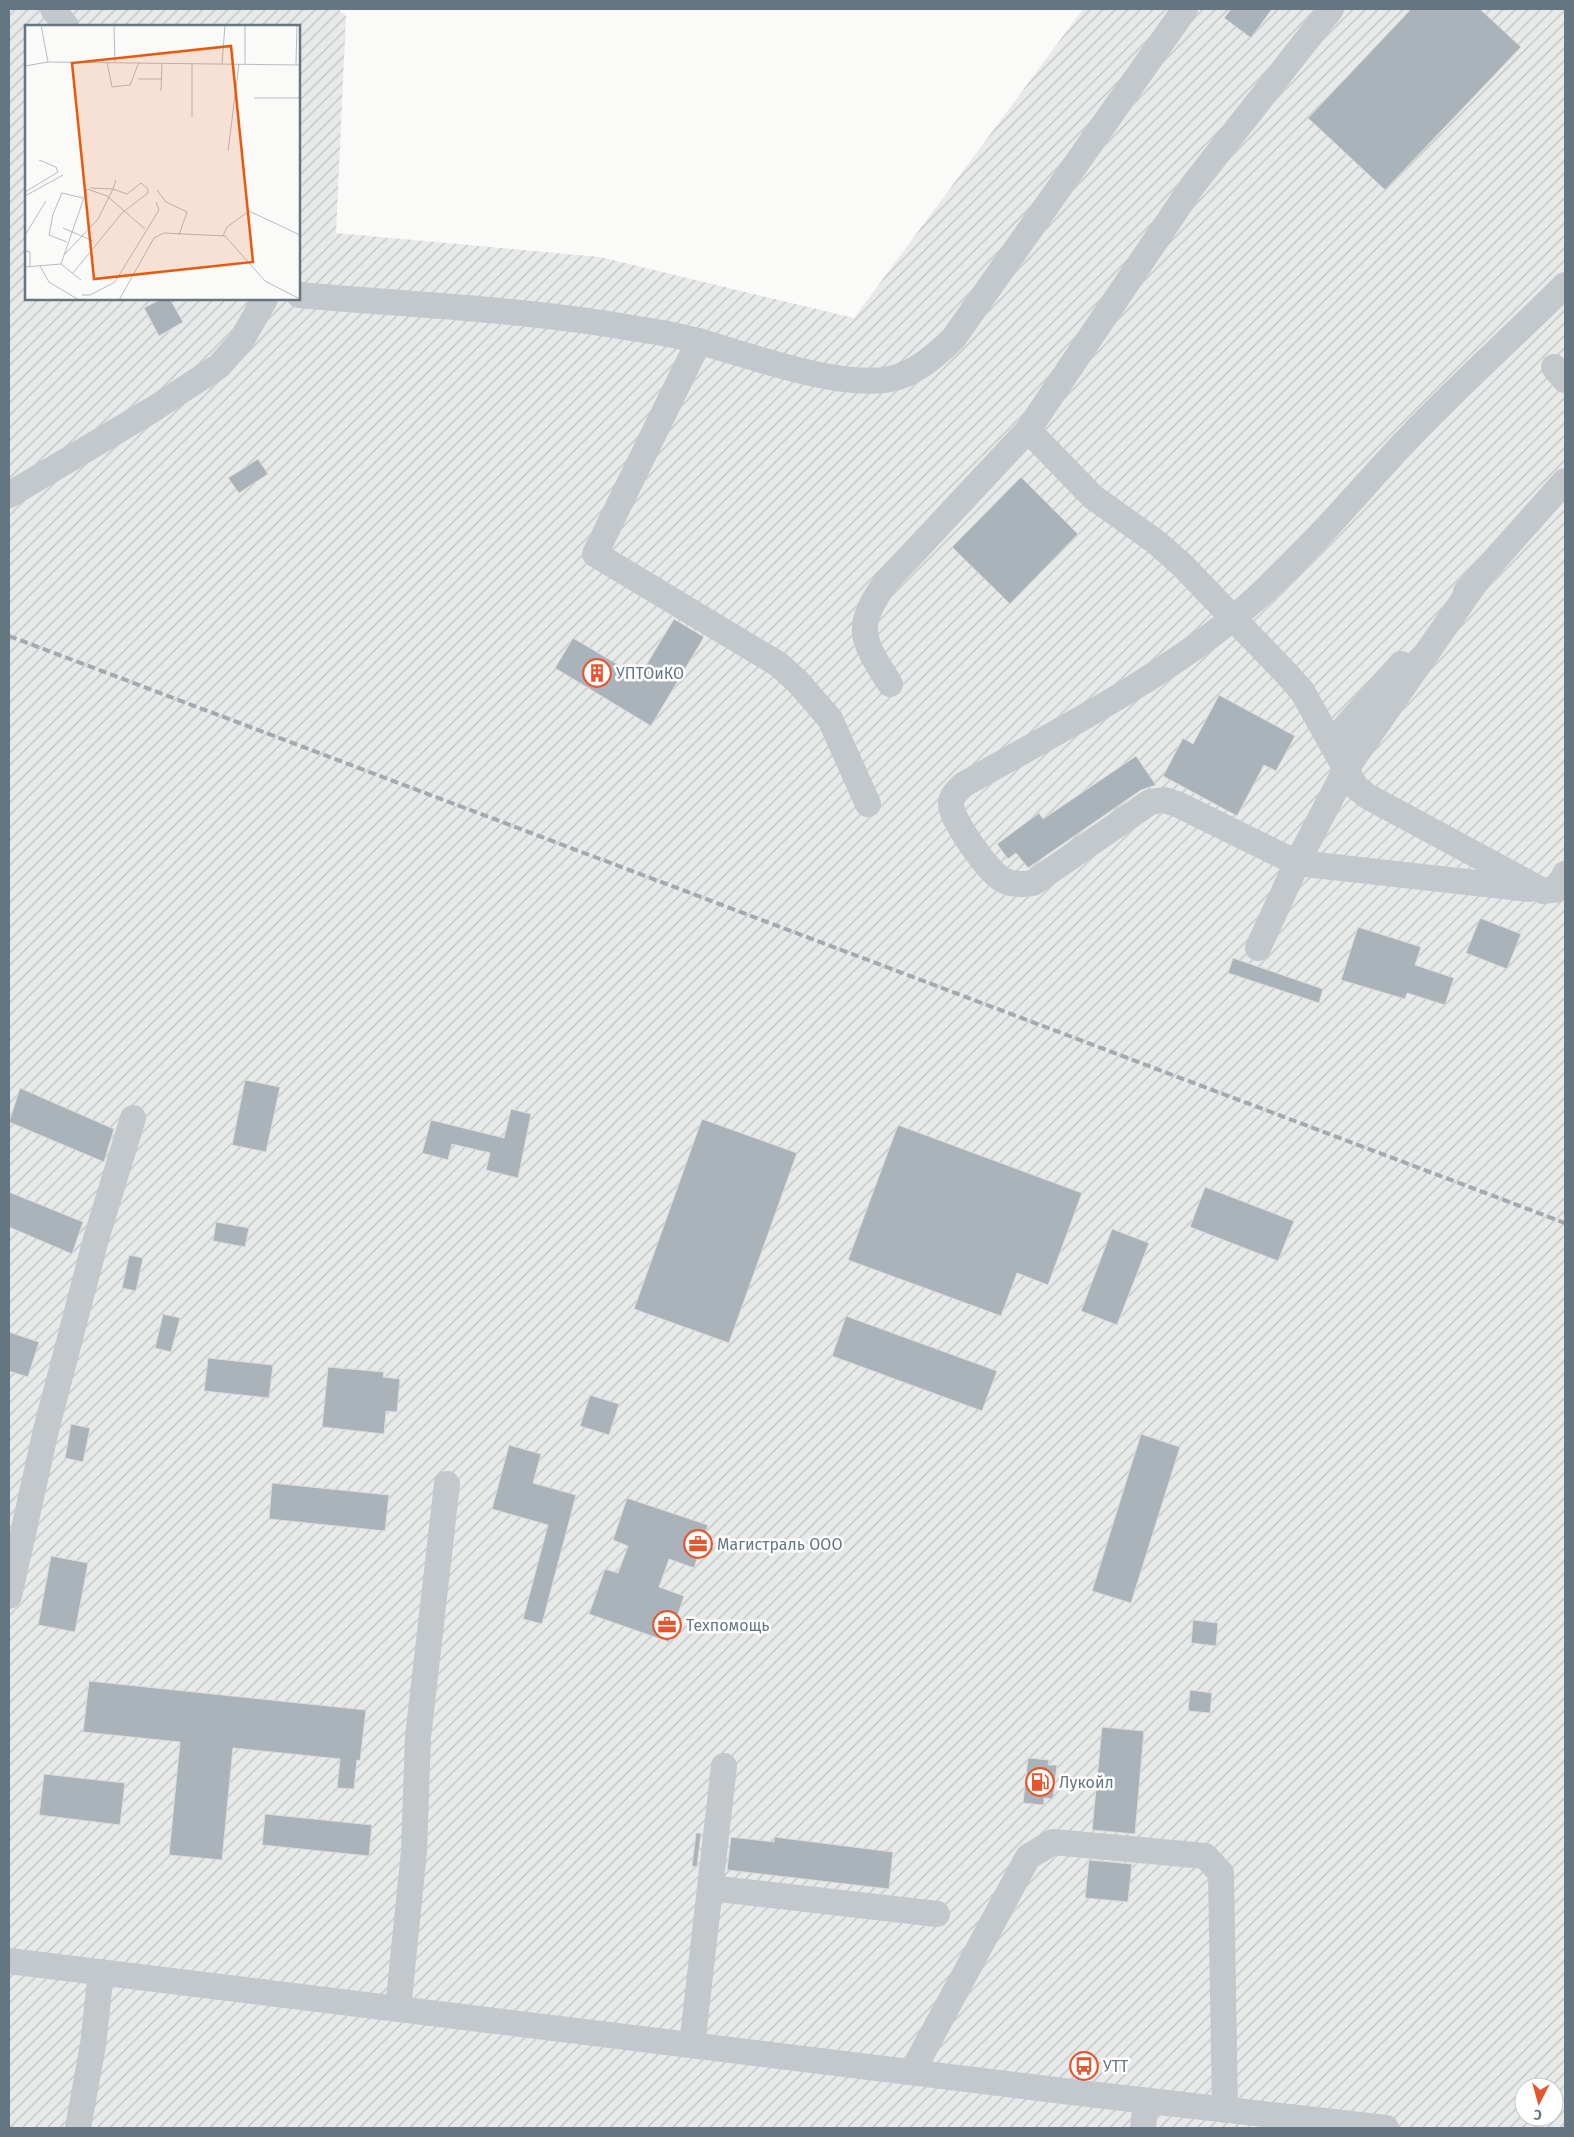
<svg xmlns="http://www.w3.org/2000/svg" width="1574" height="2137" font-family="'Fira Sans',sans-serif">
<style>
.industrial{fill:url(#industrial-furrows);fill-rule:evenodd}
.building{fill:#aab3b9;stroke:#dcdcda}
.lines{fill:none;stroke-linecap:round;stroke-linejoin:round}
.minor{stroke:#c3c8cc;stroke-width:26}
.rail{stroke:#a2aab0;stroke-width:4;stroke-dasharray:8 4;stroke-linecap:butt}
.labels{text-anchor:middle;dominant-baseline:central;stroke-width:5;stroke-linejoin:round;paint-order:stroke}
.poi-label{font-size:16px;fill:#657683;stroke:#fff;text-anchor:start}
.inset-road{fill:none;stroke:#b5bdc2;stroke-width:1}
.view{fill:#e8590c;fill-opacity:0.15;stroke:#e8590c;stroke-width:2.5}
.inset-edge{fill:none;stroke:#657683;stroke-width:2.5}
</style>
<defs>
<pattern id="industrial-furrows" width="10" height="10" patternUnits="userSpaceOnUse" patternTransform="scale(1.25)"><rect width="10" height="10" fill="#e8e9e9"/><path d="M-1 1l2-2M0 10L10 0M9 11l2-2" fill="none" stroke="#c0c1c2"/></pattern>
</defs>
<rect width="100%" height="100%" fill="#fafaf8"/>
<path class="industrial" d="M9,9H338L346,16L336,233L600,257L854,318L1083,9H1565V2128H9ZM26,26H299V299H26ZM1524,2087H1554V2117H1524Z"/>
<g class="building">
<path d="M1231,9H1272L1251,38L1224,18Z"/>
<path d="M1411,9H1480L1521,47L1385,190L1308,118Z"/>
<path d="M161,299H170L183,322L159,336L144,308Z"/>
<path d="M258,459L268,474L239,493L228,478Z"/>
<path d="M1021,477L1078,534L1010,604L952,547Z"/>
<path d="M674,619L704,637L651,726L555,668L573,638L639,677Z"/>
<path d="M1219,695L1295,736L1276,771L1264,765L1237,816L1163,776L1183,738L1193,744Z"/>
<path d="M1136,756L1156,785L1141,790L1028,868L1016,853L1008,859L997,844L1039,813L1043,819Z"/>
<path d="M1480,918L1521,934L1507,969L1466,953Z"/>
<path d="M1358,927L1421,947L1415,965L1454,978L1445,1005L1407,993L1405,999L1341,980Z"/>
<path d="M1233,958L1323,989L1319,1003L1228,973Z"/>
<path d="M245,1080L280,1087L266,1152L232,1145Z"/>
<path d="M20,1088L114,1129L104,1162L9,1122Z"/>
<path d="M511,1109L531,1114L518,1178L486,1170L490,1153L452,1144L448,1160L422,1153L431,1120L504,1138Z"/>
<path d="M702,1119L797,1153L729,1343L634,1309Z"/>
<path d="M898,1125L1082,1193L1048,1285L1017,1273L1001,1316L848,1260Z"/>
<path d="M1205,1187L1294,1221L1278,1261L1190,1227Z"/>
<path d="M9,1192L83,1222L72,1254L9,1227Z"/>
<path d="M216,1222L249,1228L245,1247L213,1241Z"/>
<path d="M1112,1229L1149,1243L1117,1325L1081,1311Z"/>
<path d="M129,1255L143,1258L136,1291L122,1288Z"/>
<path d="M163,1314L180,1318L171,1352L155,1348Z"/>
<path d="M846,1316L997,1371L982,1411L832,1356Z"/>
<path d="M9,1332L39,1342L28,1377L9,1371Z"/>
<path d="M208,1358L273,1365L269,1398L204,1391Z"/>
<path d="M328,1367L384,1372L383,1377L400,1379L397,1412L386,1411L384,1434L322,1427Z"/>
<path d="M590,1395L619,1404L609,1435L580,1426Z"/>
<path d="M71,1424L90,1428L83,1462L65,1458Z"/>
<path d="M1141,1434L1180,1447L1131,1603L1092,1591Z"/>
<path d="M509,1445L541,1454L533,1483L576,1495L542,1624L523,1619L548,1525L492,1509Z"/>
<path d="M272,1483L389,1495L385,1531L269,1519Z"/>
<path d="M627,1498L708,1525L694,1568L669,1559L659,1587L684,1596L669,1642L589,1614L605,1569L618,1573L628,1546L613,1540Z"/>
<path d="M51,1556L88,1563L75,1632L38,1625Z"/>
<path d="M1193,1620L1218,1623L1216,1646L1191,1643Z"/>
<path d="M89,1681L366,1710L360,1761L357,1760L354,1789L337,1788L340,1759L233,1748L222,1860L169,1855L180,1742L83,1732Z"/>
<path d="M1190,1690L1212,1693L1210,1713L1188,1711Z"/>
<path d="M1102,1727L1144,1731L1135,1834L1092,1830Z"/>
<path d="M1028,1758L1049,1760L1048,1765H1057L1053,1799L1044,1798V1805L1023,1803Z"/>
<path d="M44,1774L125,1783L120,1825L39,1815Z"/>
<path d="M265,1814L372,1825L369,1856L262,1845Z"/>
<path d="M696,1833H701L697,1867L692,1866Z"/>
<path d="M731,1837L774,1842V1837L893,1852L889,1889L727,1870Z"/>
<path d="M1089,1860L1132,1864L1128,1902L1085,1898Z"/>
</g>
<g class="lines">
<g class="minor">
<path d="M53,9L66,26"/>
<path d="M299,295C412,305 526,309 638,329C659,332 681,336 701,342C750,356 841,389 890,379C915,374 935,356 953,339L1185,9"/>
<path d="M699,341L595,554L778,664L798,682L830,719L868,804"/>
<path d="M1554,367L1565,380"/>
<path d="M1028,430L1093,497L1156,542L1182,565L1284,671L1302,691L1356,787L1367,796L1543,891L1558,889L1565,874"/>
<path d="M9,495L152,410L219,366L241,341L265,299"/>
<path d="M1478,579L1346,769L1297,863L1177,804L1164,800L1150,802L1033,883C1022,885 1013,885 1003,880C989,873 951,820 951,804C951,796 957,791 963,785C1054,733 1150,685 1232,619C1295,568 1346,505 1401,446C1453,390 1511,339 1565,285"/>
<path d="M1466,592L1565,481"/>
<path d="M890,684C862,639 853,629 886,582L1028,430L1193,185L1331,9"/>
<path d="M1331,743L1401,664"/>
<path d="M1258,948L1297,863L1530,889"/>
<path d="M9,1596L46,1430L96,1239L133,1118"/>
<path d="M710,1888L937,1914"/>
<path d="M9,1961L1080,2093L1386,2128"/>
<path d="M398,2009L414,1851L418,1737L447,1484"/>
<path d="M692,2045L724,1766"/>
<path d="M912,2072L1028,1857L1053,1842L1205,1856L1221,1873L1225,2110"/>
<path d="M78,2128L93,2045L101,1972"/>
<path d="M1143,2128L1146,2101"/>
</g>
<path class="rail" d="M9,636L1565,1223"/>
</g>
<defs>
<symbol id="building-ring" viewBox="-11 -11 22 22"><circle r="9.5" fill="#fff" stroke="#e4572e" stroke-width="1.5"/><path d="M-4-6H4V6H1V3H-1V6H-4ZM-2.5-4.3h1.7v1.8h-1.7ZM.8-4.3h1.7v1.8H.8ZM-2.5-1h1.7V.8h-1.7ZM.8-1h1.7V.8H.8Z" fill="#e4572e"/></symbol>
<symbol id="office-ring" viewBox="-11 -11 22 22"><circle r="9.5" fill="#fff" stroke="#e4572e" stroke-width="1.5"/><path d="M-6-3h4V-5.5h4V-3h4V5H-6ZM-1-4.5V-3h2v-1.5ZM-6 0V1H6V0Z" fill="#e4572e"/></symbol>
<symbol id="fuel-ring" viewBox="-11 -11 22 22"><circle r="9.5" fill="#fff" stroke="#e4572e" stroke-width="1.5"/><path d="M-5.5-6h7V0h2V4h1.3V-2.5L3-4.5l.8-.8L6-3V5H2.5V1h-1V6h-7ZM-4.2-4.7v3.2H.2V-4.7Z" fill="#e4572e"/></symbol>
<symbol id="bus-ring" viewBox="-11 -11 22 22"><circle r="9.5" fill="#fff" stroke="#e4572e" stroke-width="1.5"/><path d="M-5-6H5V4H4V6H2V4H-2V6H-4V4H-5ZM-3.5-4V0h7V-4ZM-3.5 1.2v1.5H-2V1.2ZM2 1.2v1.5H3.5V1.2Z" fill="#e4572e"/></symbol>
</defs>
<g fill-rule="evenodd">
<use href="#building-ring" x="581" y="657" width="32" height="32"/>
<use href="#office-ring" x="682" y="1528" width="32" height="32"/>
<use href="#office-ring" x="651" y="1609" width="32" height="32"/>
<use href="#fuel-ring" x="1024" y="1766" width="32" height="32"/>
<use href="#bus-ring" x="1068" y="2050" width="32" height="32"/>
</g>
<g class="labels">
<g class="poi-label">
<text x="616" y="673">УПТОиКО</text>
<text x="717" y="1544">Магистраль ООО</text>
<text x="686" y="1625">Техпомощь</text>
<text x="1059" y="1782">Лукойл</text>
<text x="1103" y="2066">УТТ</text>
</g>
</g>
<g transform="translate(25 25)">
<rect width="275" height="275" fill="#fafaf8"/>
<path class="inset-road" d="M16,0L23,37M89,0L90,37M82,37L87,62L105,60L114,37M167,38V92M197,39L200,0M220,39V0M271,40L272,0M0,41L23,37L275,40M113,54H137M136,66L137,38M229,73H275M203,126L214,39M65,163L88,164L91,155M132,165L141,177L162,187L154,210M0,167L33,147L31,142L14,135M0,171L38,150M38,203L68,216M0,210L21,176M198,211L202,202L224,186L275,210M42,217L24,210L28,189L37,168L58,173M0,226L5,227V242M40,229L74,193M36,239L62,164L82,171L120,204M15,241L24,257L54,275M0,242L36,239L56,255M48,248L97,188L123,168V164L116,158L102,169L88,164L73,194M57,270H65L90,257L134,185L131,177M94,275L129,213L139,208L200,211L240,256L275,274"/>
<path class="view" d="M206,21L228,237L69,254L47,38Z"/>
<rect width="275" height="275" class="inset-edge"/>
</g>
<rect width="1574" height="2137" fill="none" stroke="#657683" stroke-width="20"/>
<g transform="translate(1539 2102) rotate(186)"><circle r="24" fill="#ffffff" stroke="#c1c8cd"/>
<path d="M0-4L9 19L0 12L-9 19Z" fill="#e4572e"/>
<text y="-8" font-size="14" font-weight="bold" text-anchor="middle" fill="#657683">С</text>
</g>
</svg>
